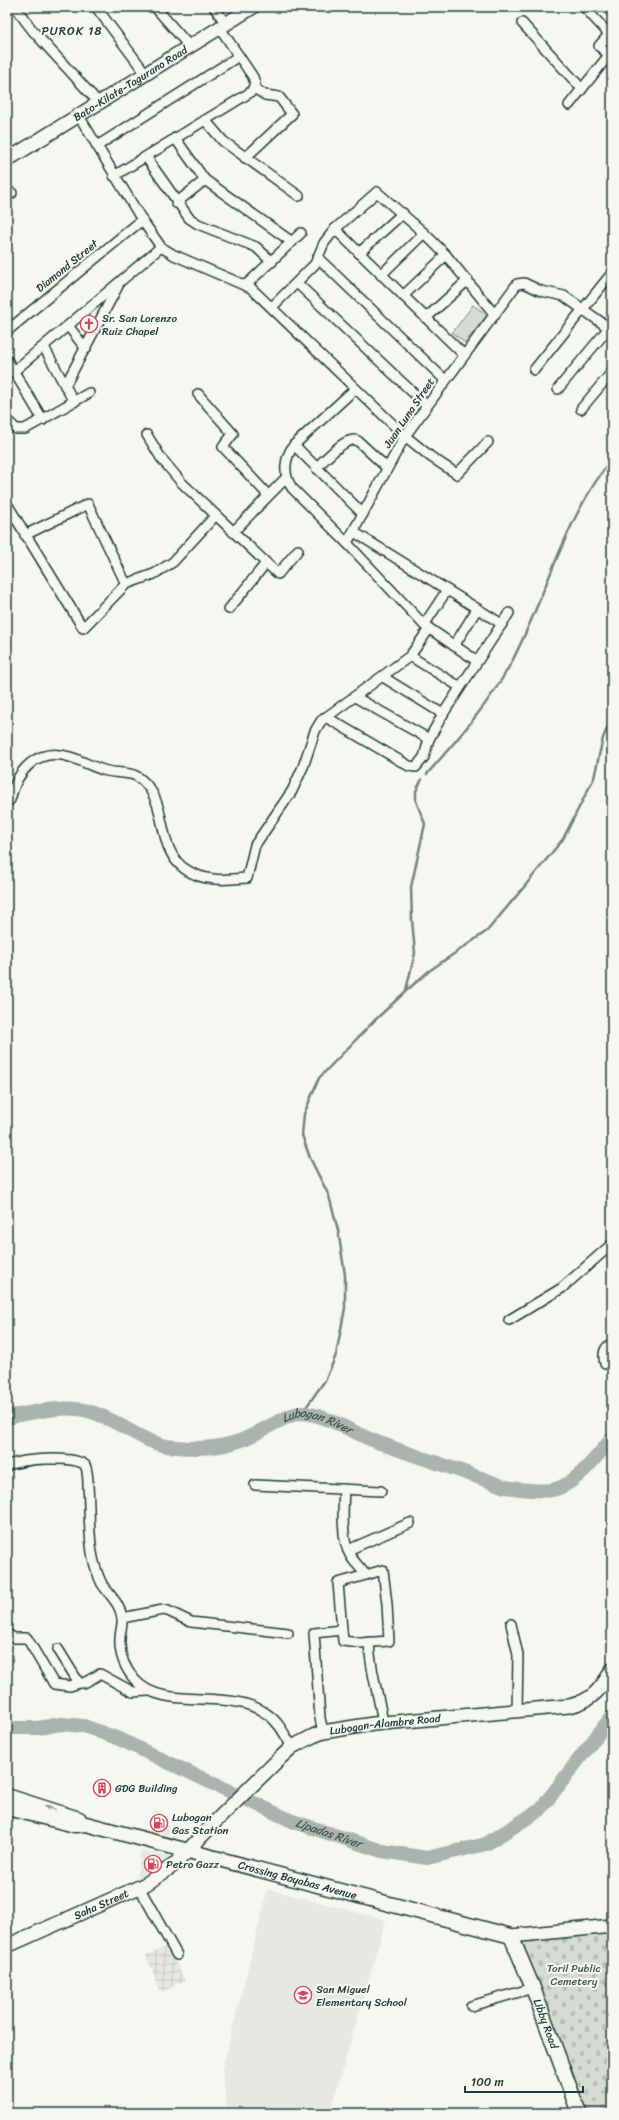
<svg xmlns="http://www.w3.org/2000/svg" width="619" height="2120" font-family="Sriracha,sans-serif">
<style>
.built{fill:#e6e8e4}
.industrial{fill:url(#industrial-grid)}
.cemetery{fill:url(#cemetery-stones);stroke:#7a8c85}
.pitch{fill:#d6dbd6;stroke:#7a8c85}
.water{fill:url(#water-ripples);stroke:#72847d}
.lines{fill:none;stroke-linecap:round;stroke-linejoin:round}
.stream{stroke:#72847d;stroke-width:2.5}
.river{stroke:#aab3ae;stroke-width:14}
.street-casing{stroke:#1f3d34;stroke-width:12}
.secondary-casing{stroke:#1f3d34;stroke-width:16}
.primary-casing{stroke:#1f3d34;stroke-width:17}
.street{stroke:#f6f6f2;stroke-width:9}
.secondary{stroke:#f6f6f2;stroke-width:13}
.primary{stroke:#f6f6f2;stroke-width:14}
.oneway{fill:#8a9a93}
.labels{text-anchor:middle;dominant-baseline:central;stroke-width:4;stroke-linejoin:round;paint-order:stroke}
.street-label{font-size:11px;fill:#1f3d34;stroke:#f6f6f2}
.poi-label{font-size:11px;fill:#1f3d34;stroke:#f6f6f2;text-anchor:start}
.park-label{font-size:11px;fill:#445d54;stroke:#f6f6f2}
.neighbourhood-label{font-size:12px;letter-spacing:1px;fill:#1f3d34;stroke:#f6f6f2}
.water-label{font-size:12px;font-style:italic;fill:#425a52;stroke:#f6f6f2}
</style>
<defs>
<pattern id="industrial-grid" width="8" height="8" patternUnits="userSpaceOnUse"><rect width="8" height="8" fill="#e6e8e4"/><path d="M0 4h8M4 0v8" fill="none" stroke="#c5c8c4"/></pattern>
<pattern id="cemetery-stones" width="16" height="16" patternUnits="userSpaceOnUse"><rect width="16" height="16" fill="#d6dbd6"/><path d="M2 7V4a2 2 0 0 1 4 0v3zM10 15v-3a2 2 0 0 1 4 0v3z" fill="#b7bdb8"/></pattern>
<pattern id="water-ripples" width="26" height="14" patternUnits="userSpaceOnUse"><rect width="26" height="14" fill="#aab3ae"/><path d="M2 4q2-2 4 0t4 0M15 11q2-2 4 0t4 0" fill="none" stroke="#8a938e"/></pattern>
</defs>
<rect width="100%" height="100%" fill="#f6f6f2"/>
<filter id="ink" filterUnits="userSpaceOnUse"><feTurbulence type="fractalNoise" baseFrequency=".025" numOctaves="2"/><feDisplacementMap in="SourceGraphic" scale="8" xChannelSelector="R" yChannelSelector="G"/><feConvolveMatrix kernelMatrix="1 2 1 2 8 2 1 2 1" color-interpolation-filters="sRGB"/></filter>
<g filter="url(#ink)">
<g class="built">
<path d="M154,1808L163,1815L168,1826V1835L150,1830Z"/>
<path d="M141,1851L173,1858L140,1883L137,1878Z"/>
<path d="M268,1889L386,1920L330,2113H228L222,2070Z"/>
</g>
<path class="industrial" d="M168,1946L185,1981L161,1992L146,1955Z"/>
<path class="cemetery" d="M612,1932V2113H587L518,1938Z"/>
<path class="pitch" d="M473,305L487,315L465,343L452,333Z"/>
<path class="water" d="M7,1409H64L7,1425Z"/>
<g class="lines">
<g class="stream">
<path d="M427,774C457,740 488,705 510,665C546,598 563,520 612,459"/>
<path d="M406,990L415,953L412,920L411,887L425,824L416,801V791L422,779"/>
<path d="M302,1413L326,1379L336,1355L345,1308V1275L338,1230L329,1196L310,1158L302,1135L304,1114L319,1078L374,1021L406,991L429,971L487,931L524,887L563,839L594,778L603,738L612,717"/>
</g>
<g class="river">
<path id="s1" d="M7,1417C32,1413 63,1404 88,1411C120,1419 141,1445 176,1447C197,1449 218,1449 239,1441C255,1436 288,1413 301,1413C325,1414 350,1431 372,1440C416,1457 461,1470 505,1487C520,1489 537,1492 552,1490C575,1486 598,1455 612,1438"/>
<path id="s2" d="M7,1728H38L61,1724L84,1726L119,1739L292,1821L382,1851L427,1858L486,1844L540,1810L612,1716"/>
</g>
<defs>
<g id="street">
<path d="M15,7L33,31L99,103"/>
<path d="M96,7L146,74"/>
<path d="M155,7L190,47"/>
<path d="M214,7L226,24"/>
<path d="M584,7L609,34"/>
<path d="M607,7L612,12"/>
<path d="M522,23L582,89"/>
<path d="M569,105L609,55L599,46L612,31"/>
<path d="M79,116L142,220L161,247L174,255L251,288L405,436L431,457L457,474L488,442"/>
<path d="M205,120L223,141L299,196"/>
<path d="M175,138L205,180L292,242"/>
<path d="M97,146L239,56"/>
<path d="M146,157L189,218L198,224L256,247L272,262"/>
<path d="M245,158L292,114L279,97L265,95L254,88"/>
<path d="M114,176L251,92L255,84L253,77L220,28"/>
<path d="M7,196L12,193"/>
<path d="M176,203L205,180"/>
<path d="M335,229L464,355"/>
<path d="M359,253L403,213"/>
<path d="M318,258L445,380"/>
<path d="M381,275L424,233"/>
<path d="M297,283L426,405"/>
<path d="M246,285L301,233"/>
<path d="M403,296L446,255"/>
<path d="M272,307L315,264L324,243L335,229L377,192L424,233L446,255L495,315"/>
<path d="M426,318L468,280"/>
<path d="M69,327L86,349"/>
<path d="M7,331L142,220"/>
<path d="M44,347L74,402"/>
<path d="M7,360L43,420"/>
<path d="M534,370L612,273"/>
<path d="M14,371L161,247"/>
<path d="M65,386L118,286"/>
<path d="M355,389L294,445C284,458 283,475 292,488L347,543L424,625L477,661"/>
<path d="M558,389L612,324"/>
<path d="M198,394L233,434L223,447L268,495"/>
<path d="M581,409L612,372"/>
<path d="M7,420L16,429H25L89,393"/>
<path d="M147,435L161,458L181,482L278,574L298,550"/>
<path d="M294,445L363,514"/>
<path d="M316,468C325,460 346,435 358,441L387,468"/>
<path d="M7,504L83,628L126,584L154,574L173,562L215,516"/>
<path d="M233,532L286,478"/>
<path d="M354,532L502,624"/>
<path d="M25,535L88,504L126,584"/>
<path d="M347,543L405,436L517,284L524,283L541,291L564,296L612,330"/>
<path d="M229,609L266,563"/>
<path d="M424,625L447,590"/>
<path d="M454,646L477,609"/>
<path d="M410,656L460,687"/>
<path d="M383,677L443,714"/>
<path d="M355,697L429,739"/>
<path d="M326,717L409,766L416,767L424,757L429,739L443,714L509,613"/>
<path d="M10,800C17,770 37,747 70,757C83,761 94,768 107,771C126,775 135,769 149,788C167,812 158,850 185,869C204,882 225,880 247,878L255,845L292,791L303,767L315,731L321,721L410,656L429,629"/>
<path d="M509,1320L562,1288L612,1244"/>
<path d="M605,1364C603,1355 603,1348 612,1343"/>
<path d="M7,1466C20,1459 73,1455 85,1465C88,1471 88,1479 88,1486C90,1510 88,1534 93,1558C95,1567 98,1576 102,1584C110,1596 120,1603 122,1618C123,1624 120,1632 120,1639C119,1654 125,1669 135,1680C165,1713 228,1686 267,1714C279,1722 285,1735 292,1747"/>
<path d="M255,1485L381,1491"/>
<path d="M344,1489C343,1507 341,1540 350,1555C354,1563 361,1567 365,1575"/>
<path d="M348,1550L410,1523"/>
<path d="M383,1570L387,1604L389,1641L360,1643L343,1641L338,1583Z"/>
<path d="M122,1618L163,1610L168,1611L191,1622L288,1633"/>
<path d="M511,1624L518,1655L517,1711"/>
<path d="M7,1634L14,1638H27L54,1684L70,1686L79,1683"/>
<path d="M369,1642C370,1670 379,1696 383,1723"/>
<path d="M58,1649L79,1683H84L100,1674L133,1692L148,1691"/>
<path d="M323,1732L320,1718L314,1633L342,1630"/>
<path d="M139,1887L177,1955"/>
<path d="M471,2006L533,1988"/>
</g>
<g id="secondary">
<path id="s3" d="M7,160L253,7"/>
<path d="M511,1936L612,1926"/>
<path id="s4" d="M7,1946L146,1884L174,1865L219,1818L281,1757L292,1747L313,1736L323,1732L373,1724L569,1706C592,1701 601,1689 612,1670"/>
</g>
<g id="primary">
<path d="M7,1796L79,1819"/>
<path id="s5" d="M7,1808L75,1825L86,1824L511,1936L533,1988L579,2113"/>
</g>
</defs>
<use href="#street" class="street-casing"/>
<use href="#secondary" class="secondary-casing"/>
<use href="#primary" class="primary-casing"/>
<use href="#street" class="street"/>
<use href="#secondary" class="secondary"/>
<use href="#primary" class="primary"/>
</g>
<defs><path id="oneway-solid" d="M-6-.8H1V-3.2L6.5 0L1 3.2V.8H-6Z"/></defs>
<use class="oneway" href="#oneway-solid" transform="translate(50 1808) rotate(-162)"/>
</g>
<defs>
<symbol id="church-ring" viewBox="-11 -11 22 22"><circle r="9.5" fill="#f6f6f2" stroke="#d1495b" stroke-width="1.5"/><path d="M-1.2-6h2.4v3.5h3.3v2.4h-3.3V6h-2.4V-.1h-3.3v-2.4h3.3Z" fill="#d1495b"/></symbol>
<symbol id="building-ring" viewBox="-11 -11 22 22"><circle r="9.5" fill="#f6f6f2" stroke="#d1495b" stroke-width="1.5"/><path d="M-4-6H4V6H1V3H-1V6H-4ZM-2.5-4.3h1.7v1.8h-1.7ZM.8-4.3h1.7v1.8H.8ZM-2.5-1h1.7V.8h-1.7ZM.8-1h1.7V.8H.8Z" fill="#d1495b"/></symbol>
<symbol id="fuel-ring" viewBox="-11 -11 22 22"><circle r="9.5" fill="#f6f6f2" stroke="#d1495b" stroke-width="1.5"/><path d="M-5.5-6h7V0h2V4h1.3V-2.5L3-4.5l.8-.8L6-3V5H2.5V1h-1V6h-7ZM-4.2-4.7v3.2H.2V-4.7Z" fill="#d1495b"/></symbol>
<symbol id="school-ring" viewBox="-11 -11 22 22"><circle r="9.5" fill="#f6f6f2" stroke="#d1495b" stroke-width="1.5"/><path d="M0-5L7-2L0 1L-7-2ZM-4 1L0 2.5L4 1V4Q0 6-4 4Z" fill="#d1495b"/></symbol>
</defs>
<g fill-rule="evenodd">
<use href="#church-ring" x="79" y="314" width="20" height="20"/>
<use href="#building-ring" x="92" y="1778" width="20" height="20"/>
<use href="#fuel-ring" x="149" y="1813" width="20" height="20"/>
<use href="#fuel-ring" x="143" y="1854" width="20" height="20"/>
<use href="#school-ring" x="293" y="1985" width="20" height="20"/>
</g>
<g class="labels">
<g class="street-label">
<text stroke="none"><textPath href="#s3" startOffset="145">Bato-Kilate-Tagurano Road</textPath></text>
<text transform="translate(67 266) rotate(-39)">Diamond Street</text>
<text transform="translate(409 413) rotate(-56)">Juan Luna Street</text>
<text stroke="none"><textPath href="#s4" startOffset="450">Lubogan-Alambre Road</textPath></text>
<text stroke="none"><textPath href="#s5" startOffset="300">Crossing Bayabas Avenue</textPath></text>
<text stroke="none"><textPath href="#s4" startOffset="103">Saha Street</textPath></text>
<text stroke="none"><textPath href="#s5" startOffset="615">Libby Road</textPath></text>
</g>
<g class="poi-label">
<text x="102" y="318">Sr. San Lorenzo<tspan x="102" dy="13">Ruiz Chapel</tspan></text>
<text x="115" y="1788">GDG Building</text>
<text x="172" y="1817">Lubogan<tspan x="172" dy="13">Gas Station</tspan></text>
<text x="166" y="1864">Petro Gazz</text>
<text x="316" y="1989">San Miguel<tspan x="316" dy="13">Elementary School</tspan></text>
</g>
<g class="park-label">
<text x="574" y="1968">Toril Public<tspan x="574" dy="13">Cemetery</tspan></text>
</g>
<g class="neighbourhood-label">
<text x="72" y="31">PUROK 18</text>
</g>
<g class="water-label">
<text stroke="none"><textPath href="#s1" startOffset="327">Lubogan River</textPath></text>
<text stroke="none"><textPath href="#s2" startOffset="345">Lipadas River</textPath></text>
</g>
</g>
<rect width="619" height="2120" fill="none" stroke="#f6f6f2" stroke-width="24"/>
<rect x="12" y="12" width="595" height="2096" fill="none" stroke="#1f3d34" stroke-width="1.5" filter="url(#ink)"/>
<path d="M465 2086v6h118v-6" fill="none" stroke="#1f3d34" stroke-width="2"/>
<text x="471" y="2086" font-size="12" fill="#1f3d34" stroke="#f6f6f2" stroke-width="3" paint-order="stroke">100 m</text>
</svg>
